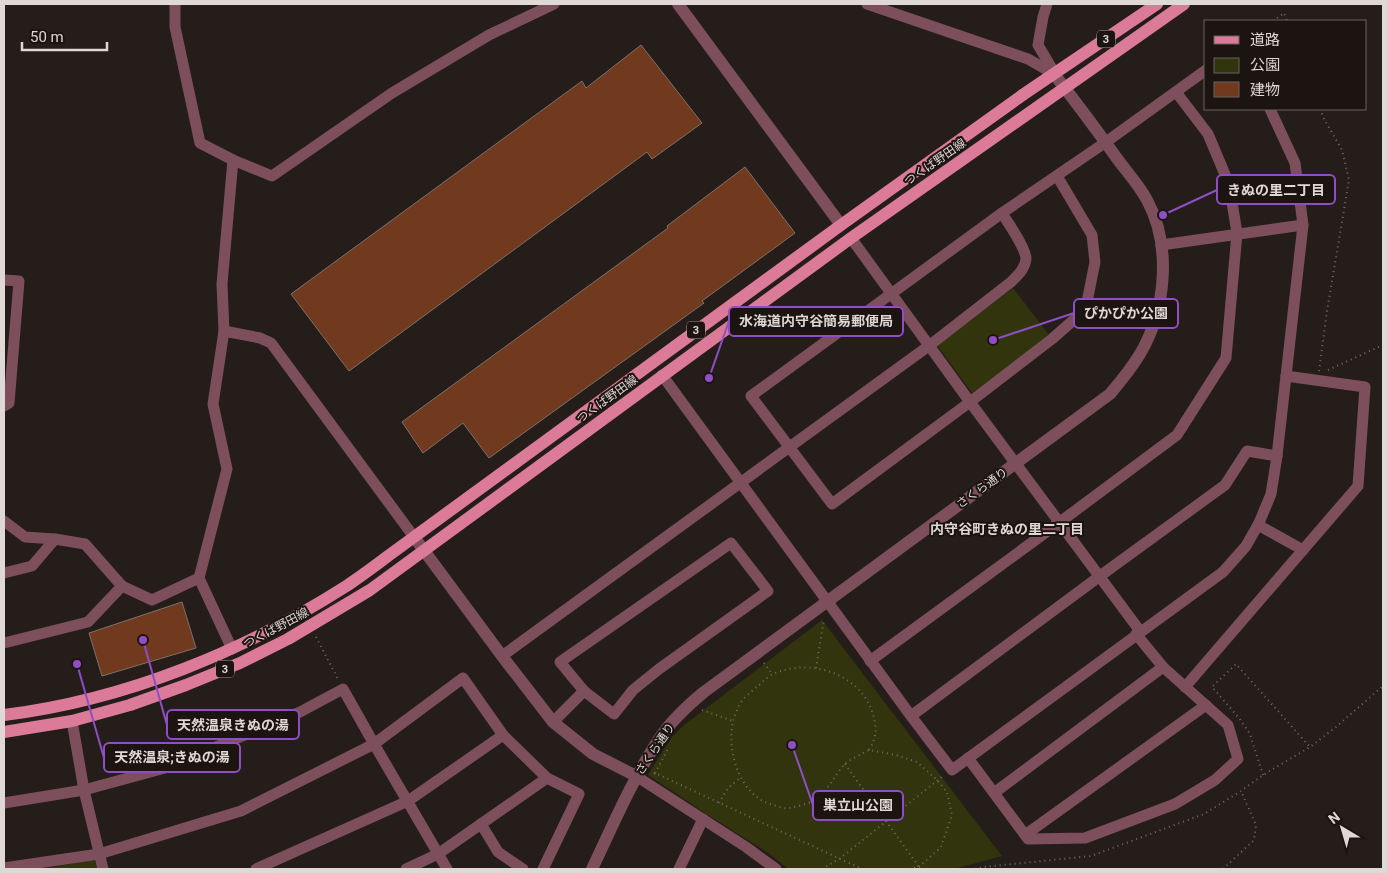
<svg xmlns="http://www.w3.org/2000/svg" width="1387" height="873" font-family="Roboto,'Noto Sans JP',sans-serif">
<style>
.green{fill:#31340d}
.building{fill:#71391d;stroke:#7b716c}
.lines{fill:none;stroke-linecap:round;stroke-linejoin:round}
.path{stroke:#726b68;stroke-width:2;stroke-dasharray:1 4;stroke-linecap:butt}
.minor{stroke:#7d4e5c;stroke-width:11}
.tertiary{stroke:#7d4e5c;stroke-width:12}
.primary{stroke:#dc7a99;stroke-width:12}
.labels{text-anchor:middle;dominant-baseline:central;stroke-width:4;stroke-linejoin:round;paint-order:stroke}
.shield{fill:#1b1410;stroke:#a49d9b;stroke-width:1}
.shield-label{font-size:11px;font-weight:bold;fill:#ded8d6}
.street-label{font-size:12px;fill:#ded8d6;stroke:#1b1410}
.neighbourhood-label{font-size:14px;font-weight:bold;fill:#ded8d6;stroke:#1b1410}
.leader{fill:none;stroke:#8f4ec4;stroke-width:2}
.callout-dot{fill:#8f4ec4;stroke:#1b1410;stroke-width:2}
.callout{fill:#1b1410;stroke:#8f4ec4;stroke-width:2}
.callout-label{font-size:14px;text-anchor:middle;font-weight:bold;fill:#ded8d6}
</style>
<rect width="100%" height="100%" fill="#251d19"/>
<g class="green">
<path d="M1013,288L1050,336L972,393L937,345Z"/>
<path d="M822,620L1002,856L954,869H788L770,854L711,817L648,775L671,738L684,725Z"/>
<path d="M93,860L98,865L99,869H41Z"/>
</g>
<g class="building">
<path d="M641,45L702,123L652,159L647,152L349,371L291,294L582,81L586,88Z"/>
<path d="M745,167L795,233L702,301L704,303L489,458L463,423L423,453L402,422L668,228L667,226Z"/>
<path d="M182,602L196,648L102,676L89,633Z"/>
</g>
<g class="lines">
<g class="path">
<path d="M1273,21L1284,13L1287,21"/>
<path d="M1328,370L1383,345"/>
<path d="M1319,371L1327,311L1349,180L1342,150L1324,119L1320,109"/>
<path d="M316,637L338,679"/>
<path d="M764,663L772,674"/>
<path d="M816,668L824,619"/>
<path d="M702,710L733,721"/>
<path d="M869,750C877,736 877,730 873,714C861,674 810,657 773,674C768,676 763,682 758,686C751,692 741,699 738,708C736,712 734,717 733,722C726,753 741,798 774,805C779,807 785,809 789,808C796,807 805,804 811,802C825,796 834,776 844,765C850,759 862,754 869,750L896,755L917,762L937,780L947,792L952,815L941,847L919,867L909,869"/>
<path d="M845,764L919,867"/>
<path d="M655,773L668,749"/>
<path d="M654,774L655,773L862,869"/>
<path d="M1263,775L1250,734L1239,718L1212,687L1236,664L1310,747"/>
<path d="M719,803L728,788L741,777"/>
<path d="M822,869L839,859L943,776"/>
<path d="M975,869L983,867L1091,856L1204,814L1241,791L1263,775L1310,747L1336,727L1383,686"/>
<path d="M1223,869L1254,840L1256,825L1241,791"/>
</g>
<g class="minor">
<path d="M175,4V27L200,143L233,160L272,176L392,93L489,35L554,4"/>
<path d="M867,4L1028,59L1054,74"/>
<path d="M1047,4L1043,17L1038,45L1054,72"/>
<path d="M1057,176L1092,235L1095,262L1087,302L1077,317L1052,339L970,402L832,504L751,396L1002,213L1106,142L1206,70"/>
<path d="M851,238L970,402L1140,631"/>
<path d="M1161,245L1303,225"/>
<path d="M4,280L19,281L9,403L4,406"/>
<path d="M224,331L260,338L271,343L414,537"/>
<path d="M662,375L911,716L952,770L1223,572L1246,546L1259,523L1271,494L1277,456L1303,225L1295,163L1270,109"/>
<path d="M4,521L25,537L55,539"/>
<path d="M1258,525L1303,550"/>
<path d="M731,543L768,591L659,669L633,690L614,714L584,691L560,662Z"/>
<path d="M4,573L32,566L55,539L85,544L122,586"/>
<path d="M4,643L88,622L122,586L152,600L199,578"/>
<path d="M232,649L199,578L227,469L213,404L224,331L222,284L233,160"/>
<path d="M502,656L930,345L1011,282C1017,276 1025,269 1026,259C1026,248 1008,223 1002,213"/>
<path d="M870,661L1060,522L1177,435L1226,358L1237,233L1229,184L1208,134L1176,92"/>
<path d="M1185,687L1358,486L1365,387L1286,376"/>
<path d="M911,716L1100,576L1225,485L1247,451L1277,456"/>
<path d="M72,721L84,790L103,869"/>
<path d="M553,722L584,691"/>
<path d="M968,758L1028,839L1085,838L1175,804L1215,780L1238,759L1228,725L1163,667L1136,634"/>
<path d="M636,776L746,847L776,869"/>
<path d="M994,793L1163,667"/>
<path d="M4,803L84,790L165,768L300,712L343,689L374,744L463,678L503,735L547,778L579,794L543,869"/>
<path d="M481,824L498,852L523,869"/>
<path d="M1025,835L1206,705"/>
<path d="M4,868L99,854L241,811L374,744L447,869"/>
<path d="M256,869L408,801L503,735"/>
<path d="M406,869L438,854L547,778"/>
<path d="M679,869L703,819"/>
</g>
<g class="tertiary">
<path d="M678,4L841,225"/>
<path d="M414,537L502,656L553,722L593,754L636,776"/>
<path d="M592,869C613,825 632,780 659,739C671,721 687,706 704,692L1110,394C1121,381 1131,369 1140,354C1166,310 1172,246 1147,200C1139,185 1126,171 1116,157C1096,129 1075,101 1054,74"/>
</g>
<g class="primary">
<path d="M4,715C126,700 245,651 348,585C361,576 375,566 388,556L841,225L1024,94L1157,4"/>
<path d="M4,732L72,721L130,705L186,685L240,663L288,639L370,590L851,238L1184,4"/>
</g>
</g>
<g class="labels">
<g class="shield">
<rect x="1097" y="30.5" width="18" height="17" rx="4"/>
<rect x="687" y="321.5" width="18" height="17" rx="4"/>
<rect x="216" y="660.5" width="18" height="17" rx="4"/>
</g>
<g class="shield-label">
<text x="1106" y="39">3</text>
<text x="696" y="330">3</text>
<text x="225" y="669">3</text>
</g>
<g class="street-label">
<text transform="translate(935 162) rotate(-35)">つくば野田線</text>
<text transform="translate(607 399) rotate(-36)">つくば野田線</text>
<text transform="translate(982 488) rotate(-36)">さくら通り</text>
<text transform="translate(276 628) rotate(-28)">つくば野田線</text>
<text transform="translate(655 749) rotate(-56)">さくら通り</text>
</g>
<g class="neighbourhood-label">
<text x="1007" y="529">内守谷町きぬの里二丁目</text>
</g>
</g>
<path class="leader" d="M1163 215L1217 190M993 340L1074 313M709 378L729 321M143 640L167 725M77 664L104 758M792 745L813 805"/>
<g class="callout-dot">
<circle cx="1163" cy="215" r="5"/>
<circle cx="993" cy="340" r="5"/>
<circle cx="709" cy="378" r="5"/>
<circle cx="143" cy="640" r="5"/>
<circle cx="77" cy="664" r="5"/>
<circle cx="792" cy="745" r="5"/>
</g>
<g class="callout">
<rect x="1217" y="175" width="118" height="29" rx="5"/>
<rect x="1074" y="299" width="104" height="29" rx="5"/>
<rect x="729" y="307" width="174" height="29" rx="5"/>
<rect x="167" y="710" width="132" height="29" rx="5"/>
<rect x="104" y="743" width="136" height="29" rx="5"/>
<rect x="813" y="791" width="90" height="29" rx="5"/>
</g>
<g class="callout-label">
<text x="1276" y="195">きぬの里二丁目</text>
<text x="1126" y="318">ぴかぴか公園</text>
<text x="816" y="326">水海道内守谷簡易郵便局</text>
<text x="233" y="730">天然温泉きぬの湯</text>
<text x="172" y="762">天然温泉;きぬの湯</text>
<text x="858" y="810">巣立山公園</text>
</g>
<rect width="1387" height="873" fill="none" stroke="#ded8d6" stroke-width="10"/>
<rect x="1204" y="20" width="162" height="90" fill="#1b1410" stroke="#69625f"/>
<rect x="1214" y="36" width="25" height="8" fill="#dc7a99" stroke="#69625f"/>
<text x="1250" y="45" font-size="15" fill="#ded8d6">道路</text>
<rect x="1214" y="58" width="25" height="15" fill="#31340d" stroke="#69625f"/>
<text x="1250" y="70" font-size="15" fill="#ded8d6">公園</text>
<rect x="1214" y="82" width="25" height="15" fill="#71391d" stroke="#69625f"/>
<text x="1250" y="95" font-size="15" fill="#ded8d6">建物</text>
<g transform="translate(1342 828) rotate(322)" stroke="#1b1410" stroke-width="4" paint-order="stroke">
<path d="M0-4L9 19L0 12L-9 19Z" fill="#ded8d6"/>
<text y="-8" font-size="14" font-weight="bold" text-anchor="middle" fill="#ded8d6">N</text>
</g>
<path d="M22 42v8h85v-8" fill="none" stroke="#ded8d6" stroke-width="2.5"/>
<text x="30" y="42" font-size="15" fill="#ded8d6" stroke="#1b1410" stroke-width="4" paint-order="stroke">50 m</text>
</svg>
